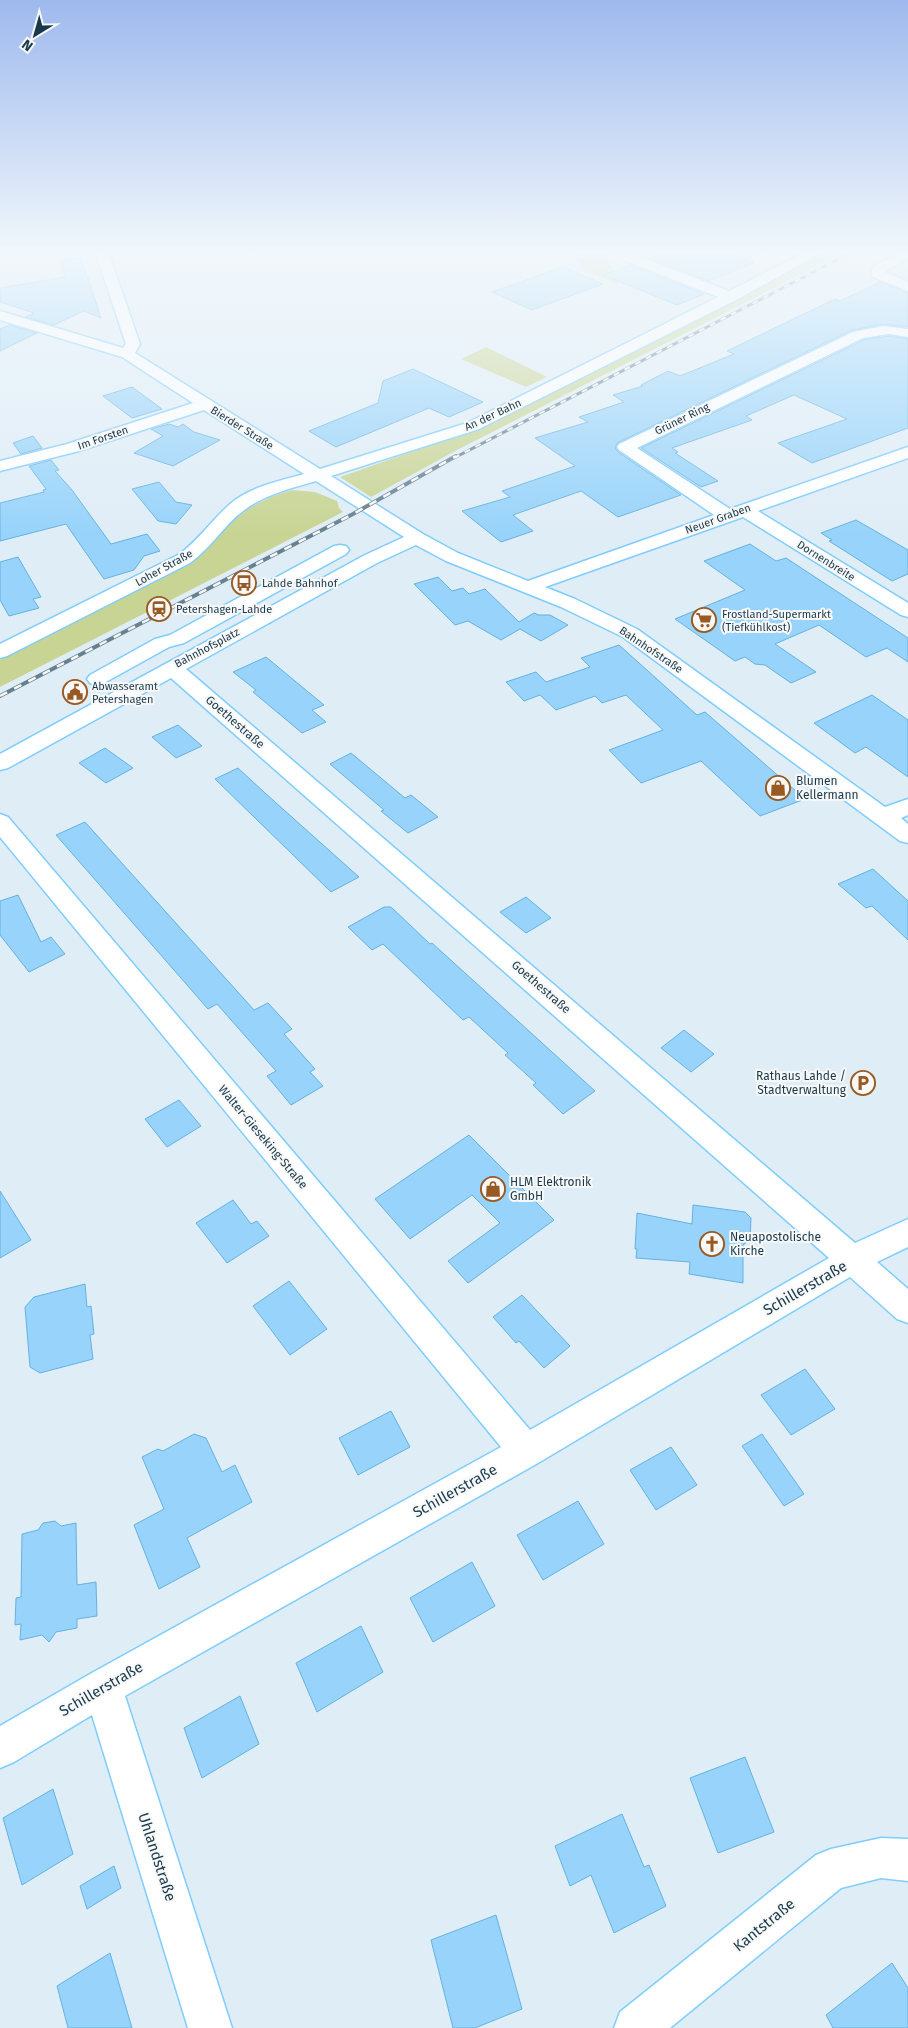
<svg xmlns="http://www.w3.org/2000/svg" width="908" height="2028" font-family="'Fira Sans',sans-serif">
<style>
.green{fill:#c8d493}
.building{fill:#97d3fa;stroke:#64b2e1}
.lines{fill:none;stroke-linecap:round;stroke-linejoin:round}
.minor-casing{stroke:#7fcdfd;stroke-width:3}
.minor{fill:#fff;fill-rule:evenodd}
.rail-far1-casing{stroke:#678190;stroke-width:3}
.rail-casing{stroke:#678190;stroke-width:4}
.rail-far1{stroke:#f8f8f8;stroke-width:2;stroke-dasharray:6;stroke-linecap:butt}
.rail{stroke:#f8f8f8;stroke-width:2.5;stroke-dasharray:8;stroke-linecap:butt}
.labels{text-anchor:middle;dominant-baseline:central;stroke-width:4;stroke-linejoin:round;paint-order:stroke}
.far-street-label{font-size:11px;fill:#18394c;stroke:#f8f8f8}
.far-poi-label{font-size:11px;fill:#18394c;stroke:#f8f8f8;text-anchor:start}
.street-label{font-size:12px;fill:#18394c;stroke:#f8f8f8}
.poi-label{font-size:12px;fill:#18394c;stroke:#f8f8f8;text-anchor:start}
.near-street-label{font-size:15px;fill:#18394c;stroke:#f8f8f8}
</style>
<rect width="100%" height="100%" fill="#dfedf7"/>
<g class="green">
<path d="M571,251H603L612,267L618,285L583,270Z"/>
<path d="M830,251H846L457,450L371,497L340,477L468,432Z"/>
<path d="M486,347L547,377L526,387L461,359Z"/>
<path d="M292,490L315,492L337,501L339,508L343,512L0,687V660L193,561L235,515L273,496Z"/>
</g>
<g class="building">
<path d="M666,251H724L754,263L708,281L649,258Z"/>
<path d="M81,257L101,318L84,311L54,325L25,317L34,313L0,302V288L65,277L61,260Z"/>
<path d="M630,265L704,294L677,305L603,275Z"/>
<path d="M563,267L603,284L532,310L492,292Z"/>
<path d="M880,282L908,293V327L883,324L852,330L617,443L615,448L618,452L681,495L618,517L581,491L513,515L533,531L501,542L462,511L510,497L502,491L575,466L535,438L588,422L579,417L624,402L613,395L643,386L641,385L668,371L680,376L734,354L727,351L835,299L840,301Z"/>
<path d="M9,325L37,333L0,351V329Z"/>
<path d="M889,336L908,339V428L812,463L778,443L847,419L794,395L746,416L752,420L672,448L678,452L675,453L718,481L701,487L641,448L864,340Z"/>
<path d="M413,369L483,402L449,417L429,408L336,447L309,431L378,403L383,381Z"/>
<path d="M132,387L162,409L132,418L103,396Z"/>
<path d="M169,424L178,427L183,424L194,432L220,440L173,466L134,453L163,436L151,429Z"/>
<path d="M33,436L42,448L21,454L13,443Z"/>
<path d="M51,460L59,470L55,471L72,490L111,544L147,534L160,551L144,556L134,570L104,579L66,524L0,541V503L44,492L43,490L46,489L29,466Z"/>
<path d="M159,482L176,502L192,505L176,524L158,521L132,489Z"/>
<path d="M856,520L908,550V574L892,581L829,541L832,540L821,533Z"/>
<path d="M750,544L776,561L786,558L908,638V662L887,648L866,657L819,625L775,644L816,672L791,683L765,665L755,664L745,657L735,661L675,619L745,590L704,561Z"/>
<path d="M18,557L41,597L33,599L39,608L9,616L0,600V562Z"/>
<path d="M438,577L452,591L463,588L469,594L485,589L519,622L534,613L539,615H550L568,625L541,641L520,629L501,640L468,621L455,625L414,584Z"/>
<path d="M619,645L697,715L705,712L805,799L760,816L701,761L641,783L609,750L663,730L626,695L602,703L595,696L556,710L540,695L524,701L506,682L536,672L546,682L590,667L581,658Z"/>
<path d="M266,657L324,705L312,710L326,722L302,733L253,692L256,690L233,672Z"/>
<path d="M872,695L908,720V777L866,747L855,753L814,723Z"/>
<path d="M178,725L202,746L176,758L152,737Z"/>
<path d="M105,748L133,768L106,783L79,763Z"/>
<path d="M351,753L405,798L411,795L438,817L408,833L381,811L384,810L330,764Z"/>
<path d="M238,768L265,793L359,877L331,892L215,779Z"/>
<path d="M85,822L254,1010L268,1003L292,1029L284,1034L315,1069L310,1072L323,1086L291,1105L267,1076L276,1071L217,1004L208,1009L56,835Z"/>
<path d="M873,869L908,901V940L872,906L866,908L838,884Z"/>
<path d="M18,895L41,942L51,937L65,954L29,972L0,935V901Z"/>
<path d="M526,897L551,918L526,933L500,912Z"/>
<path d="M384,907H391L430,944L432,943L595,1091L563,1114L533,1085L536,1083L505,1055L508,1053L469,1017L463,1020L383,944L372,950L348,927Z"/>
<path d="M684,1030L714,1054L691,1072L661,1048Z"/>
<path d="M179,1100L201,1126L167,1147L145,1119Z"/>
<path d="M469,1135L554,1220L468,1283L448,1261L500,1223L472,1195L410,1239L375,1199Z"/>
<path d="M0,1191L31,1240L0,1258Z"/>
<path d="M233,1200L251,1224L257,1221L269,1236L227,1263L196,1223Z"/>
<path d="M693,1205L745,1212L751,1218L750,1240L743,1245V1283L689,1274L690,1262L636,1258L637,1249H635L637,1213L692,1224Z"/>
<path d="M289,1281L327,1329L290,1355L253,1306Z"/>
<path d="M85,1284L87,1307L91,1306L94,1334L90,1335L93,1359L40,1373L30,1367L25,1307L34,1297Z"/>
<path d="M522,1295L570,1346L544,1368L519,1341L516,1343L493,1317Z"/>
<path d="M805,1369L835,1409L791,1435L761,1395Z"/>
<path d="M391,1411L410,1447L358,1475L339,1438Z"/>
<path d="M194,1434L206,1438L222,1472L235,1465L252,1502L187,1538L200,1567L159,1589L134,1525L164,1509L142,1457L158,1449L163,1451Z"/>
<path d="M762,1434L804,1494L784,1506L742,1446Z"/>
<path d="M671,1447L697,1485L656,1510L630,1470Z"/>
<path d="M578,1501L604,1544L543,1580L517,1535Z"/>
<path d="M55,1521L61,1526L76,1523L77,1585L96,1582L97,1616L77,1619V1628L56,1632L49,1642L42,1635L20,1640L21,1624L15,1625L16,1598L21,1597L22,1534L38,1530L43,1523Z"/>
<path d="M472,1562L495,1606L433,1642L410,1598Z"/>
<path d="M361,1626L383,1672L317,1712L296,1663Z"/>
<path d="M240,1696L259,1744L202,1778L184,1728Z"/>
<path d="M745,1757L774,1832L718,1853L690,1778Z"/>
<path d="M53,1789L73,1854L22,1885L3,1818Z"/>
<path d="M622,1814L644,1867L649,1865L666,1906L614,1933L591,1875L570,1886L555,1846Z"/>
<path d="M114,1866L121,1888L87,1909L80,1886Z"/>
<path d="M496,1915L522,2009L475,2028H453L431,1940Z"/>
<path d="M110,1953L132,2028H68L57,1986Z"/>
<path d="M892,1963L908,1988V2028H833L826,2015Z"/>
</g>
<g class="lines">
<defs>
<g id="minor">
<path d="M95,251H108L140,344L135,353L320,469L467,423L718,297L623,260L621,257L623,254H633L729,291L808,251H825L736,300L479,429L331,476L423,534L458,553L528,581L714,515L619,450L617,447L619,444L853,332L883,326L908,329V337L889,334L863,338L637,448L730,509L908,447V458L758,511L908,603V617L901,615L743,517L545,587L575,599L637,629L885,807L908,799V815L901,818L908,824V843L900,841L623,637L561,607L446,561L416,545L377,563L186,669L855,1243L908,1219V1247L877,1262L908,1289V1323L897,1319L850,1277L538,1463L125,1696L232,2028H188L92,1715L14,1762L0,1768V1726L90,1674L501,1447L0,837V814L8,817L530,1430L829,1258L171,678L8,768L0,770V754L365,555L404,537L316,481C292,488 263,495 243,511C224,525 212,547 190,563L7,656L0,658V644L178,555C198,541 211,521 230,504C249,487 280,481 304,474L204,410L79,451L0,471V461L67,444L193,403L122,357L0,320V311L123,348L126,344Z"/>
<path d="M901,251H908V258L885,272L908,282V291L873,277L871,274L873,267Z"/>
<path d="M340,545L346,546L349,550L346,554L184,643L169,647L104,683L97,685L90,683L87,679L90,675L155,639L170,635L334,546Z"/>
<path d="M881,1838L908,1839V1881L881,1878L841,1888L670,2028H614L620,2012L816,1855L831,1849Z"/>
</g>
</defs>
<use href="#minor" class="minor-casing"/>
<use href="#minor" class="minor"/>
<defs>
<path id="rail-far1" d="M454,458L854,251"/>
<path id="rail" d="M0,696L353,514L456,456"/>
</defs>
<use href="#rail-far1" class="rail-far1-casing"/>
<use href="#rail" class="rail-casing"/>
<use href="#rail-far1" class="rail-far1"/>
<use href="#rail" class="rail"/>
</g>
<linearGradient id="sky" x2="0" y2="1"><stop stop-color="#9eb9ed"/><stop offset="0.47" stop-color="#f1f7fb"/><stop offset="1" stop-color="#f1f7fb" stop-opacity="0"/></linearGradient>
<rect width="908" height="535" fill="url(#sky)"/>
<defs>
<symbol id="bus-ring" viewBox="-11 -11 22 22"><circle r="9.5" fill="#f8f8f8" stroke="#995923" stroke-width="1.5"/><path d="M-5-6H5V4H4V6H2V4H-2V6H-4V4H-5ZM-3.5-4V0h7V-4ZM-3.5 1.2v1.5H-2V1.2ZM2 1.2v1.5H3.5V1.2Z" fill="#995923"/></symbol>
<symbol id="station-ring" viewBox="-11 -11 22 22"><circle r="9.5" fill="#f8f8f8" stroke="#995923" stroke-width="1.5"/><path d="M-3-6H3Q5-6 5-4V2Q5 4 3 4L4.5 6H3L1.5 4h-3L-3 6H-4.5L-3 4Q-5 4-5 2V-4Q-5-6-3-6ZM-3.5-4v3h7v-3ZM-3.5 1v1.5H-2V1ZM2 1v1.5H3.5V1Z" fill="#995923"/></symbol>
<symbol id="supermarket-ring" viewBox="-11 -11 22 22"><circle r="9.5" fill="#f8f8f8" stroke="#995923" stroke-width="1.5"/><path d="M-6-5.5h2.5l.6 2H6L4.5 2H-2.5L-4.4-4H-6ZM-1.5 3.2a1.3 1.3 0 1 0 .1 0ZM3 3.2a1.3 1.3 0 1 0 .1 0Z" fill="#995923"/></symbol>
<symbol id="civic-ring" viewBox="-11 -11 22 22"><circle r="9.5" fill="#f8f8f8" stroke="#995923" stroke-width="1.5"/><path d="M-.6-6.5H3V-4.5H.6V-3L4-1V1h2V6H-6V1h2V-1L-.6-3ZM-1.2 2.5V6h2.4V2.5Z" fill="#995923"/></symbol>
<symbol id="shop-ring" viewBox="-11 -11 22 22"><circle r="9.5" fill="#f8f8f8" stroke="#995923" stroke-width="1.5"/><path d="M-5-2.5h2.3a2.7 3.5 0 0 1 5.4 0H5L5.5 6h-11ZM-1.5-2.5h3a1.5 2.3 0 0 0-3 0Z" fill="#995923"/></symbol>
<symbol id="parking-ring" viewBox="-11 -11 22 22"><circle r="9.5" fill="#f8f8f8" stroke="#995923" stroke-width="1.5"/><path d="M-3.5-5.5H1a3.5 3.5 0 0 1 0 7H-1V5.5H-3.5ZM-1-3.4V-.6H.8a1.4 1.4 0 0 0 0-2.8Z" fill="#995923"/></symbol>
<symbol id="church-ring" viewBox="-11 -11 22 22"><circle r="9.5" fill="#f8f8f8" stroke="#995923" stroke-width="1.5"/><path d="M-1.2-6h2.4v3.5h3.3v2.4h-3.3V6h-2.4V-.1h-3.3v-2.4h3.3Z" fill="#995923"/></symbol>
</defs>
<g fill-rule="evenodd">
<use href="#bus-ring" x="230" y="569" width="28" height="28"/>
<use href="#station-ring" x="145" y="595" width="28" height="28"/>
<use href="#supermarket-ring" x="690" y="606" width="28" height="28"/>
<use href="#civic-ring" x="61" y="678" width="28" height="28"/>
<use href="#shop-ring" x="764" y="774" width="28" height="28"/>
<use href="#parking-ring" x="849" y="1069" width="28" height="28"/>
<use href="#shop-ring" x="479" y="1175" width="28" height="28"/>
<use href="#church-ring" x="698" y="1230" width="28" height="28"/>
</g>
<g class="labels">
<g class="far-street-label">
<text transform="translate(493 415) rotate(-25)">An der Bahn</text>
<text transform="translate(682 419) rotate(-26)">Grüner Ring</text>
<text transform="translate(242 428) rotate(32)">Bierder Straße</text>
<text transform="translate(103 438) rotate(-19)">Im Forsten</text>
<text transform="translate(718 519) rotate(-20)">Neuer Graben</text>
<text transform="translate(826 561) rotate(32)">Dornenbreite</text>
<text transform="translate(164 568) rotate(-29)">Loher Straße</text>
<text transform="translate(207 648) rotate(-28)">Bahnhofsplatz</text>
<text transform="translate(651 650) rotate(34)">Bahnhofstraße</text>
</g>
<g class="far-poi-label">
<text x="262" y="583">Lahde Bahnhof</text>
<text x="176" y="609">Petershagen-Lahde</text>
<text x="722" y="614">Frostland-Supermarkt<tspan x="722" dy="13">(Tiefkühlkost)</tspan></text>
<text x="92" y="686">Abwasseramt<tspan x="92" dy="13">Petershagen</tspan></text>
</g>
<g class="street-label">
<text transform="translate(235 722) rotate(41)">Goethestraße</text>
<text transform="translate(541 987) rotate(41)">Goethestraße</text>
<text transform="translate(263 1137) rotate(50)">Walter-Gieseking-Straße</text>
</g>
<g class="poi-label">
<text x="796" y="781">Blumen<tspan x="796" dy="14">Kellermann</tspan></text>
<text x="846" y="1076" text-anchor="end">Rathaus Lahde /<tspan x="846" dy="14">Stadtverwaltung</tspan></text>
<text x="510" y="1182">HLM Elektronik<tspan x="510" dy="14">GmbH</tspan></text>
<text x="730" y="1237">Neuapostolische<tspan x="730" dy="14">Kirche</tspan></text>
</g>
<g class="near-street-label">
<text transform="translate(805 1288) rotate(-30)">Schillerstraße</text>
<text transform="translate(455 1491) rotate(-29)">Schillerstraße</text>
<text transform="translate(101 1689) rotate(-30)">Schillerstraße</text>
<text transform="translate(157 1857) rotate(72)">Uhlandstraße</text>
<text transform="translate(764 1925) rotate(-39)">Kantstraße</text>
</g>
</g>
<g transform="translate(35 35) rotate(217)" stroke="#f8f8f8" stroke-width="4" paint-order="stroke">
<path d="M0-4L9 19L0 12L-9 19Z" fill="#18394c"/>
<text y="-8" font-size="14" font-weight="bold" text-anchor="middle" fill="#18394c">N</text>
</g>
</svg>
